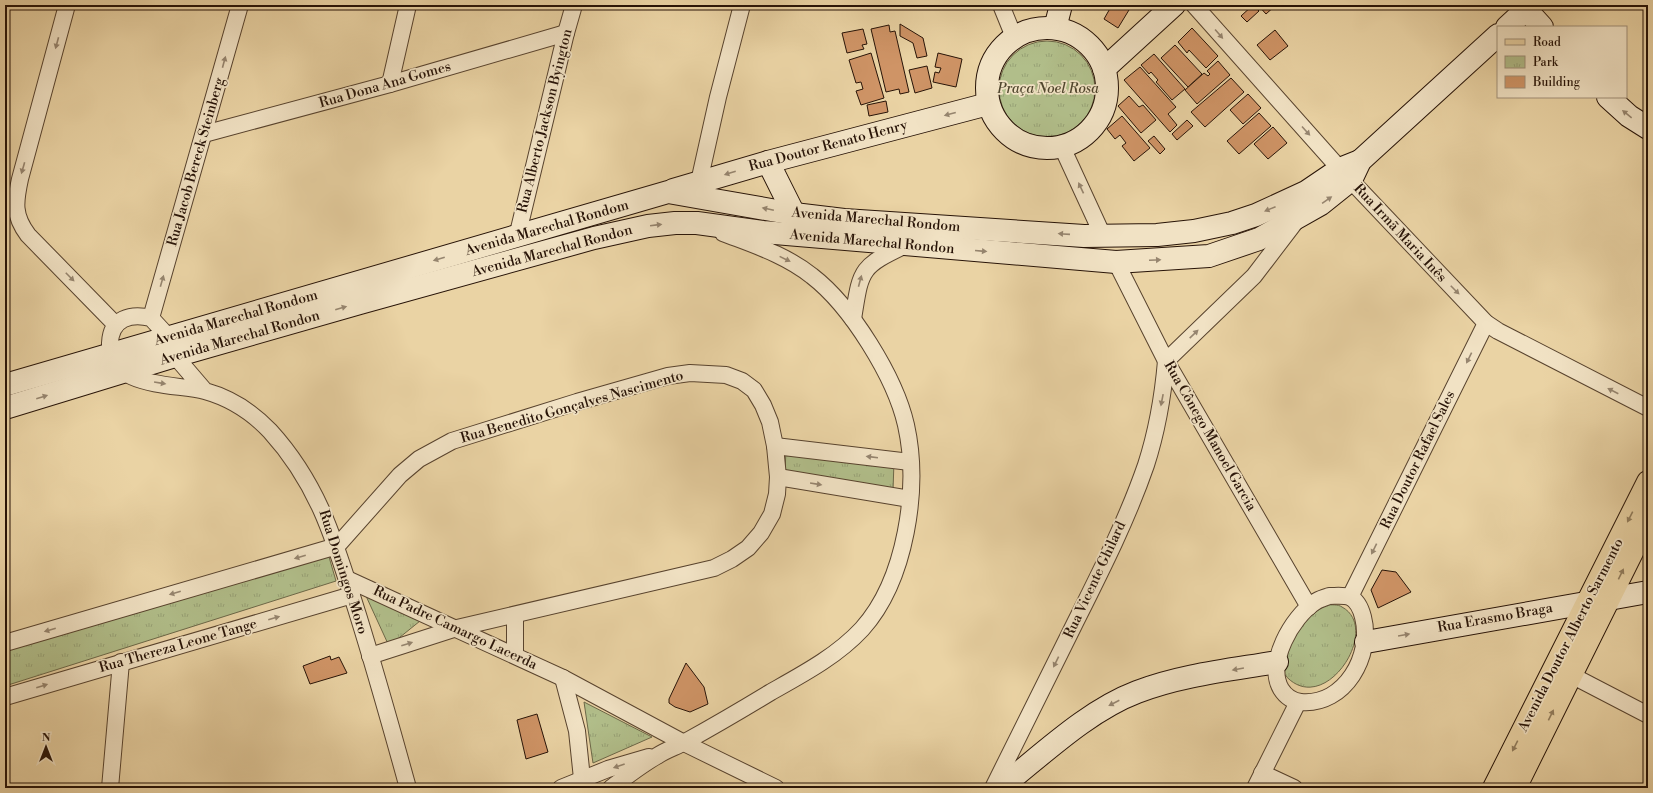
<svg xmlns="http://www.w3.org/2000/svg" width="1653" height="793" font-family="'Libre Bodoni',serif">
<style>
.park{fill:url(#park-tufts);stroke:#6c6848}
.building{fill:#cf9466;stroke:#271307}
.lines{fill:none;stroke-linecap:round;stroke-linejoin:round}
.street-casing{stroke:#58432e;stroke-width:18}
.secondary-casing{stroke:#271307;stroke-width:24}
.primary-casing{stroke:#271307;stroke-width:24}
.street{stroke:#f1e2c4;stroke-width:16}
.secondary{stroke:#f1e2c4;stroke-width:22}
.primary{stroke:#ead3a4;stroke-width:22}
.oneway{fill:#96856f}
.oneway2{fill:#927d5d}
.labels{text-anchor:middle;dominant-baseline:central;stroke-width:3.5;stroke-linejoin:round;paint-order:stroke}
.street-label{font-size:14px;fill:#271307;stroke:#f1e2c4}
.park-label{font-size:14px;font-style:italic;fill:#50462e;stroke:#f1e2c4}
</style>
<defs>
<pattern id="park-tufts" width="24" height="20" patternUnits="userSpaceOnUse"><rect width="24" height="20" fill="#b1be8a"/><path d="M3 7l-1-3M5 7V3M7 7l1-3M15 17l-1-3M17 17v-4M19 17l1-3" fill="none" stroke="#98a276"/></pattern>
</defs>
<rect width="100%" height="100%" fill="#ead3a4"/>
<filter id="stains"><feTurbulence type="fractalNoise" baseFrequency=".005" numOctaves="4"/><feColorMatrix values="0 0 0 0 .2 0 0 0 0 .09 0 0 0 0 .02 0 0 0 .5 -.17"/></filter>
<radialGradient id="worn" r=".72"><stop offset=".6" stop-color="#630" stop-opacity="0"/><stop offset="1" stop-color="#630" stop-opacity=".3"/></radialGradient>
<g class="park">
<circle cx="1047" cy="89" r="48"/>
<path d="M786,448L894,461L893,491L785,474Z"/>
<path d="M327,550L336,581L5,686V648Z"/>
<path d="M366,596L420,621L389,646Z"/>
<path d="M1327,605C1331,605 1338,604 1342,607C1383,629 1323,721 1284,674C1286,640 1297,621 1327,605Z"/>
<path d="M584,702L652,737L593,763Z"/>
</g>
<g class="building">
<path d="M1112,5H1132L1118,28L1104,19Z"/>
<path d="M1253,5L1259,11L1247,22L1241,16Z"/>
<path d="M1258,5H1276L1266,14Z"/>
<path d="M900,24L923,38L927,56L917,58L913,43L900,36Z"/>
<path d="M889,25L890,32L895,31L909,92L900,94L899,89L886,92L871,29Z"/>
<path d="M1192,28L1218,56L1206,68L1189,50L1187,53L1178,42Z"/>
<path d="M863,29L867,44L862,45L864,49L847,53L842,33Z"/>
<path d="M1275,30L1288,46L1270,60L1257,45Z"/>
<path d="M1175,45L1202,74L1188,87L1161,58Z"/>
<path d="M871,53L884,98L861,105L856,91L863,89L861,82L856,83L849,60Z"/>
<path d="M938,53L962,59L956,87L933,82L935,72L939,73L941,68L935,67Z"/>
<path d="M1154,54L1185,89L1172,100L1156,82L1158,80L1151,72L1149,74L1141,65Z"/>
<path d="M1218,61L1230,75L1197,104L1185,90L1204,73L1208,76L1210,74L1207,71Z"/>
<path d="M927,66L932,88L915,93L909,70Z"/>
<path d="M1140,67L1176,107L1168,114L1177,125L1170,132L1124,80Z"/>
<path d="M1231,78L1244,92L1205,127L1191,112Z"/>
<path d="M1248,94L1261,108L1243,124L1230,110Z"/>
<path d="M1129,96L1139,107L1143,105L1156,120L1141,133L1118,106Z"/>
<path d="M886,101L888,112L869,116L867,105Z"/>
<path d="M1259,113L1271,126L1239,154L1227,141Z"/>
<path d="M1122,116L1150,148L1134,161L1122,146L1126,143L1120,135L1115,139L1107,129Z"/>
<path d="M1187,120L1193,126L1177,140L1172,134Z"/>
<path d="M1273,127L1287,143L1268,159L1254,144Z"/>
<path d="M1154,136L1165,149L1160,154L1148,141Z"/>
<path d="M1382,570L1396,572L1411,592L1378,608L1371,590Z"/>
<path d="M330,656L331,660L339,657L347,673L310,684L303,666Z"/>
<path d="M686,663L704,687L708,704L690,712L675,707L669,703V699Z"/>
<path d="M537,714L548,752L526,759L517,720Z"/>
</g>
<g class="lines">
<defs>
<g id="street">
<path d="M67,5L20,179C15,202 13,215 28,235L116,325"/>
<path d="M1001,5L1014,37"/>
<path d="M1194,5L1340,169L1486,323L1498,331L1648,408"/>
<path d="M390,84L408,5"/>
<path d="M204,134L390,84L566,33"/>
<path d="M1062,147L1103,236"/>
<path d="M699,182L718,97L742,5"/>
<path d="M517,237L566,33L574,5"/>
<path d="M1116,262L1166,361L1309,607"/>
<path d="M151,318L240,5"/>
<path d="M853,319C861,270 859,267 906,245"/>
<path d="M205,391L175,356L163,331L151,318C131,313 111,318 110,343C108,389 175,383 205,391C230,398 253,413 270,431C321,487 336,546 358,615C376,673 392,730 408,788"/>
<path d="M775,446L910,462"/>
<path d="M778,477L910,499"/>
<path d="M347,579L563,678L684,743L776,788"/>
<path d="M1329,596C1336,596 1344,595 1350,597C1358,601 1361,609 1363,617C1373,655 1345,706 1301,702C1292,701 1286,697 1281,689C1266,663 1292,617 1315,602C1319,599 1324,598 1329,596Z"/>
<path d="M1350,597L1486,323"/>
<path d="M515,615V655"/>
<path d="M5,643L337,546L400,475L419,459L452,441L577,402L668,376L690,373L726,375L742,381L754,390L763,405L770,422L775,446L778,477L777,494L772,514L761,533L748,548L732,559L714,568L457,628L370,656"/>
<path d="M1571,675L1648,715"/>
<path d="M563,678L577,731L583,788"/>
<path d="M5,697L352,595"/>
<path d="M1262,773L1294,788"/>
<path d="M110,788L121,662"/>
<path d="M561,788L608,769L649,757"/>
<path d="M611,788C626,777 641,765 657,756C666,750 676,747 685,742C714,726 743,709 771,692C803,674 837,656 862,629C906,580 920,488 906,425C895,377 851,306 812,276C786,255 754,245 723,233"/>
<path d="M993,788C1020,734 1047,679 1074,625C1100,573 1127,520 1146,465C1157,431 1163,396 1166,361L1254,276L1296,221"/>
<path d="M1255,788L1298,702"/>
</g>
<g id="secondary">
<path d="M1522,5L1542,27"/>
<path d="M1507,27L1531,5"/>
<path d="M1055,28L1061,5"/>
<circle cx="1047" cy="88" r="60"/>
<path d="M1104,69L1174,5"/>
<path d="M1608,97L1629,116L1648,128"/>
<path d="M768,162L794,214"/>
<path d="M673,190L768,162L988,104"/>
<path d="M5,385L668,192L794,214L844,220L1084,236L1157,235L1194,231L1232,223L1256,215L1306,192L1340,169L1360,161"/>
<path d="M5,408L175,356L360,303L594,238L648,226L675,223H697L763,232L1116,262L1209,256L1259,239L1321,204L1351,180L1360,161L1498,35"/>
<path d="M1366,642L1648,592"/>
<path d="M1000,788C1042,755 1087,711 1137,692C1181,675 1230,670 1277,662"/>
</g>
<g id="primary">
<path d="M1494,788L1648,482"/>
<path d="M1515,788L1648,520"/>
</g>
</defs>
<use href="#street" class="street-casing"/>
<use href="#secondary" class="secondary-casing"/>
<use href="#primary" class="primary-casing"/>
<use href="#street" class="street"/>
<use href="#secondary" class="secondary"/>
<use href="#primary" class="primary"/>
</g>
<defs><path id="oneway-solid" d="M-6-.8H1V-3.2L6.5 0L1 3.2V.8H-6Z"/></defs>
<g class="oneway">
<use href="#oneway-solid" transform="translate(1219 34) rotate(49)"/>
<use href="#oneway-solid" transform="translate(57 43) rotate(105)"/>
<use href="#oneway-solid" transform="translate(224 62) rotate(-75)"/>
<use href="#oneway-solid" transform="translate(950 114) rotate(165)"/>
<use href="#oneway-solid" transform="translate(1627 114) rotate(-141)"/>
<use href="#oneway-solid" transform="translate(1306 131) rotate(48)"/>
<use href="#oneway-solid" transform="translate(23 168) rotate(106)"/>
<use href="#oneway-solid" transform="translate(730 173) rotate(163)"/>
<use href="#oneway-solid" transform="translate(1081 188) rotate(-115)"/>
<use href="#oneway-solid" transform="translate(1327 200) rotate(-35)"/>
<use href="#oneway-solid" transform="translate(768 209) rotate(-168)"/>
<use href="#oneway-solid" transform="translate(1270 209) rotate(158)"/>
<use href="#oneway-solid" transform="translate(656 225) rotate(-7)"/>
<use href="#oneway-solid" transform="translate(1064 234) rotate(-176)"/>
<use href="#oneway-solid" transform="translate(981 251) rotate(5)"/>
<use href="#oneway-solid" transform="translate(439 259) rotate(164)"/>
<use href="#oneway-solid" transform="translate(785 259) rotate(26)"/>
<use href="#oneway-solid" transform="translate(1155 260) rotate(-2)"/>
<use href="#oneway-solid" transform="translate(70 277) rotate(45)"/>
<use href="#oneway-solid" transform="translate(162 281) rotate(-74)"/>
<use href="#oneway-solid" transform="translate(860 281) rotate(-75)"/>
<use href="#oneway-solid" transform="translate(1455 290) rotate(45)"/>
<use href="#oneway-solid" transform="translate(341 308) rotate(-16)"/>
<use href="#oneway-solid" transform="translate(1194 334) rotate(-44)"/>
<use href="#oneway-solid" transform="translate(1469 358) rotate(116)"/>
<use href="#oneway-solid" transform="translate(160 383) rotate(9)"/>
<use href="#oneway-solid" transform="translate(1613 391) rotate(-153)"/>
<use href="#oneway-solid" transform="translate(42 397) rotate(-17)"/>
<use href="#oneway-solid" transform="translate(1162 400) rotate(101)"/>
<use href="#oneway-solid" transform="translate(872 457) rotate(-173)"/>
<use href="#oneway-solid" transform="translate(816 484) rotate(9)"/>
<use href="#oneway-solid" transform="translate(1374 549) rotate(116)"/>
<use href="#oneway-solid" transform="translate(300 557) rotate(164)"/>
<use href="#oneway-solid" transform="translate(175 593) rotate(164)"/>
<use href="#oneway-solid" transform="translate(274 618) rotate(-16)"/>
<use href="#oneway-solid" transform="translate(50 630) rotate(164)"/>
<use href="#oneway-solid" transform="translate(1404 635) rotate(-10)"/>
<use href="#oneway-solid" transform="translate(407 644) rotate(-18)"/>
<use href="#oneway-solid" transform="translate(1056 662) rotate(116)"/>
<use href="#oneway-solid" transform="translate(1238 669) rotate(170)"/>
<use href="#oneway-solid" transform="translate(42 686) rotate(-17)"/>
<use href="#oneway-solid" transform="translate(1114 703) rotate(153)"/>
<use href="#oneway-solid" transform="translate(619 766) rotate(161)"/>
</g>
<g class="oneway2">
<use href="#oneway-solid" transform="translate(1630 517) rotate(117)"/>
<use href="#oneway-solid" transform="translate(1621 574) rotate(-64)"/>
<use href="#oneway-solid" transform="translate(1551 715) rotate(-64)"/>
<use href="#oneway-solid" transform="translate(1515 746) rotate(117)"/>
</g>
<g class="labels">
<g class="street-label">
<text transform="translate(385 85) rotate(-16)">Rua Dona Ana Gomes</text>
<text transform="translate(545 121) rotate(-76)">Rua Alberto Jackson Byington</text>
<text transform="translate(828 146) rotate(-15)">Rua Doutor Renato Henry</text>
<text transform="translate(196 162) rotate(-74)">Rua Jacob Bereck Steinberg</text>
<text transform="translate(876 220) rotate(5)">Avenida Marechal Rondom</text>
<text transform="translate(547 228) rotate(-16)">Avenida Marechal Rondom</text>
<text transform="translate(1400 233) rotate(47)">Rua Irmã Maria Inês</text>
<text transform="translate(872 242) rotate(5)">Avenida Marechal Rondon</text>
<text transform="translate(552 251) rotate(-15)">Avenida Marechal Rondon</text>
<text transform="translate(236 318) rotate(-16)">Avenida Marechal Rondom</text>
<text transform="translate(240 338) rotate(-16)">Avenida Marechal Rondon</text>
<text transform="translate(572 407) rotate(-16)">Rua Benedito Gonçalves Nascimento</text>
<text transform="translate(1210 436) rotate(60)">Rua Cônego Manoel Garcia</text>
<text transform="translate(1418 460) rotate(-64)">Rua Doutor Rafael Sales</text>
<text transform="translate(343 572) rotate(72)">Rua Domingos Moro</text>
<text transform="translate(1095 580) rotate(-65)">Rua Vicente Ghilard</text>
<text transform="translate(1495 618) rotate(-10)">Rua Erasmo Braga</text>
<text transform="translate(455 628) rotate(25)">Rua Padre Camargo Lacerda</text>
<text transform="translate(1571 635) rotate(-63)">Avenida Doutor Alberto Sarmento</text>
<text transform="translate(178 646) rotate(-16)">Rua Thereza Leone Tange</text>
</g>
<g class="park-label">
<text x="1048" y="89">Praça Noel Rosa</text>
</g>
</g>
<rect width="1653" height="793" fill="none" stroke="#ead3a4" stroke-width="20"/>
<rect x="6" y="6" width="1641" height="781" fill="none" stroke="#271307" stroke-width="2"/>
<rect x="10" y="10" width="1633" height="773" fill="none" stroke="#271307"/>
<rect x="1497" y="26" width="130" height="72" fill="#f1e2c4" stroke="#a08f78"/>
<rect x="1505" y="39" width="20" height="6" fill="#ead3a4" stroke="#a08f78"/>
<text x="1533" y="46" font-size="12" fill="#271307">Road</text>
<rect x="1505" y="56" width="20" height="12" fill="url(#park-tufts)" stroke="#a08f78"/>
<text x="1533" y="66" font-size="12" fill="#271307">Park</text>
<rect x="1505" y="76" width="20" height="12" fill="#cf9466" stroke="#a08f78"/>
<text x="1533" y="86" font-size="12" fill="#271307">Building</text>
<g transform="translate(46 747)" stroke="#f1e2c4" stroke-width="3" paint-order="stroke">
<path d="M0-3L7 15L0 10L-7 15Z" fill="#271307"/>
<text y="-6" font-size="11" font-weight="bold" text-anchor="middle" fill="#271307">N</text>
</g>
<rect width="100%" height="100%" filter="url(#stains)"/>
<rect width="100%" height="100%" fill="url(#worn)"/>
</svg>
